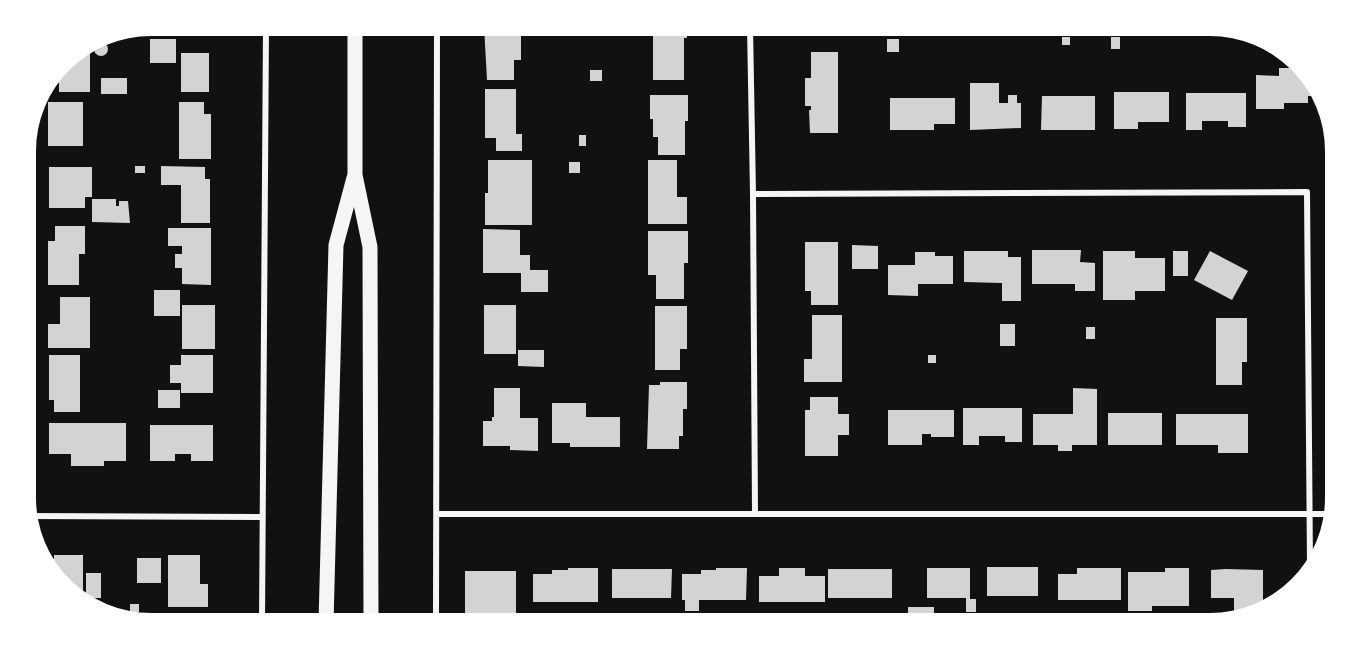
<svg xmlns="http://www.w3.org/2000/svg" width="1361" height="649" font-family="Roboto,sans-serif">
<style>
.building{fill:#d3d3d3}
.lines{fill:none;stroke-linecap:round;stroke-linejoin:round}
.minor{stroke:#f5f5f5;stroke-width:6}
.primary{stroke:#f5f5f5;stroke-width:15}
</style>
<rect width="100%" height="100%" fill="#111"/>
<g class="building">
<rect x="153" y="26" width="22" height="10"/>
<path d="M484,26H514V31H521V60H514V80H487Z"/>
<path d="M653,26H687V38H684V80H653Z"/>
<rect x="835" y="26" width="12" height="6"/>
<path d="M887,26H896V33L887,32Z"/>
<rect x="1062" y="37" width="8" height="8"/>
<rect x="1111" y="37" width="9" height="12"/>
<rect x="150" y="39" width="26" height="24"/>
<rect x="887" y="39" width="12" height="13"/>
<circle cx="101" cy="49" r="7"/>
<path d="M90,44V92H59V69L68,57Z"/>
<path d="M811,52H838V133H810L809,110H811V106H805V78H811Z"/>
<rect x="181" y="53" width="28" height="39"/>
<path d="M1279,68H1300L1310,75L1318,96H1308V103H1284V109H1256V75L1279,76Z"/>
<rect x="590" y="70" width="12" height="11"/>
<rect x="101" y="78" width="26" height="16"/>
<path d="M970,83H999V103H1008V95H1017V103H1021V128L970,130Z"/>
<path d="M485,89H516V134H522V151H496V138H485Z"/>
<path d="M1114,92H1169V122H1138V129H1114Z"/>
<path d="M1186,93H1246V127H1228V121H1202V130H1186Z"/>
<path d="M650,95H688V121H685V155H658V137H653V119H650Z"/>
<path d="M1042,96H1095V130H1041Z"/>
<path d="M890,98H955V124H934V130H890Z"/>
<rect x="48" y="102" width="35" height="44"/>
<path d="M179,102H204V114H211V159H179Z"/>
<path d="M1330,124L1334,135V138L1325,130Z"/>
<rect x="579" y="135" width="7" height="11"/>
<path d="M488,160H532V225H485V193H488Z"/>
<path d="M648,160H677V197H687V224H648Z"/>
<rect x="569" y="162" width="11" height="11"/>
<rect x="135" y="166" width="10" height="7"/>
<path d="M161,166L205,167V179H210V223H181V185H161Z"/>
<path d="M49,167H92V197H85V208H49Z"/>
<path d="M92,199H116V206H119V201H128L130,223L92,222Z"/>
<path d="M55,226H85V254H79V285H48V241H55Z"/>
<path d="M168,228H211V285L182,284V268H175V254H182V246H168Z"/>
<path d="M483,229L520,230V255H530V270H548V292H521V273H483Z"/>
<path d="M648,231H688V263H684V299H656V275H648Z"/>
<path d="M805,242H838V305H811V291H805Z"/>
<path d="M852,245L878,246V269H852Z"/>
<path d="M1032,250H1081L1080,262L1095,263V291H1075V284H1032Z"/>
<path d="M964,251H1008V257H1021V301H1002V283L964,282Z"/>
<path d="M1103,251H1135V258H1165V291H1135V300H1103Z"/>
<rect x="1173" y="251" width="15" height="25"/>
<path d="M1210,251L1248,271L1232,300L1194,280Z"/>
<path d="M915,252H935V256H953V284H918V296L888,295V265H915Z"/>
<rect x="154" y="290" width="26" height="26"/>
<path d="M60,297H90V348H48V324H60Z"/>
<rect x="182" y="305" width="33" height="44"/>
<rect x="484" y="305" width="32" height="49"/>
<path d="M655,306H687V349H680V370H655Z"/>
<path d="M812,315H842V382H804V359H812Z"/>
<path d="M1216,318H1247V362H1242V385H1216Z"/>
<rect x="1000" y="324" width="15" height="22"/>
<rect x="1086" y="327" width="9" height="12"/>
<path d="M518,350H544V367L518,366Z"/>
<path d="M49,355H80V412H54V400H49Z"/>
<path d="M181,355H213V393H181V383H170V365H181Z"/>
<rect x="928" y="355" width="8" height="8"/>
<path d="M660,382H687V409H683V436H679V449H647L649,385H660Z"/>
<path d="M494,388H520V418H538V451L510,450V446H483V421H492V417H494Z"/>
<path d="M1073,388L1097,389V445H1072V451H1058V445H1033V414H1073Z"/>
<rect x="158" y="390" width="22" height="18"/>
<path d="M810,397H838V414H849V435H838V456H805V410H810Z"/>
<path d="M552,403H586V417H620V447H570V443H552Z"/>
<path d="M963,408H1022V442H1005V436H979V445H963Z"/>
<path d="M888,410H954V437H931V434H922V445H888Z"/>
<rect x="1108" y="413" width="54" height="32"/>
<path d="M1176,414H1248V453H1218V445H1176Z"/>
<path d="M49,423H126V461H104V466H71V454H49Z"/>
<path d="M150,425H213V461H191V454H175V461H150Z"/>
<path d="M54,555H83V599L51,574L49,558L54,559Z"/>
<path d="M168,555H200V584H208V607H168Z"/>
<rect x="137" y="558" width="24" height="25"/>
<rect x="987" y="567" width="51" height="29"/>
<path d="M568,568H598V602H533V574H552V570H568Z"/>
<path d="M716,568H747L746,600H699V611H685V600H682V574H701V570H716Z"/>
<path d="M779,568H805V576H825V602H759V576H779Z"/>
<path d="M927,568H970V599H976V612H966V598H927Z"/>
<path d="M1077,568H1121V600H1058V574H1077Z"/>
<path d="M1165,568H1189V606H1152V611H1128V572H1165Z"/>
<path d="M612,569H672L671,598H612Z"/>
<rect x="828" y="569" width="64" height="29"/>
<path d="M1226,569L1263,570V608L1234,618V598H1211V570Z"/>
<rect x="465" y="571" width="51" height="52"/>
<rect x="86" y="573" width="15" height="25"/>
<rect x="130" y="604" width="9" height="8"/>
<rect x="908" y="607" width="26" height="16"/>
<rect x="177" y="616" width="28" height="7"/>
</g>
<g class="lines">
<g class="minor">
<path d="M750,26L753,194L755,514"/>
<path d="M753,194L1307,192L1310,566"/>
<path d="M437,514H1332"/>
<path d="M27,516L262,517"/>
<path d="M262,623L266,26"/>
<path d="M436,623L437,26"/>
</g>
<g class="primary">
<path d="M355,26V175L370,247L371,623"/>
<path d="M326,623L336,245L354,178"/>
</g>
</g>
<path d="M0 0H1361V649H0ZM151 36H1210A115 115 0 0 1 1325 151V498A115 115 0 0 1 1210 613H151A115 115 0 0 1 36 498V151A115 115 0 0 1 151 36Z" fill="#fff" fill-rule="evenodd"/>
</svg>
